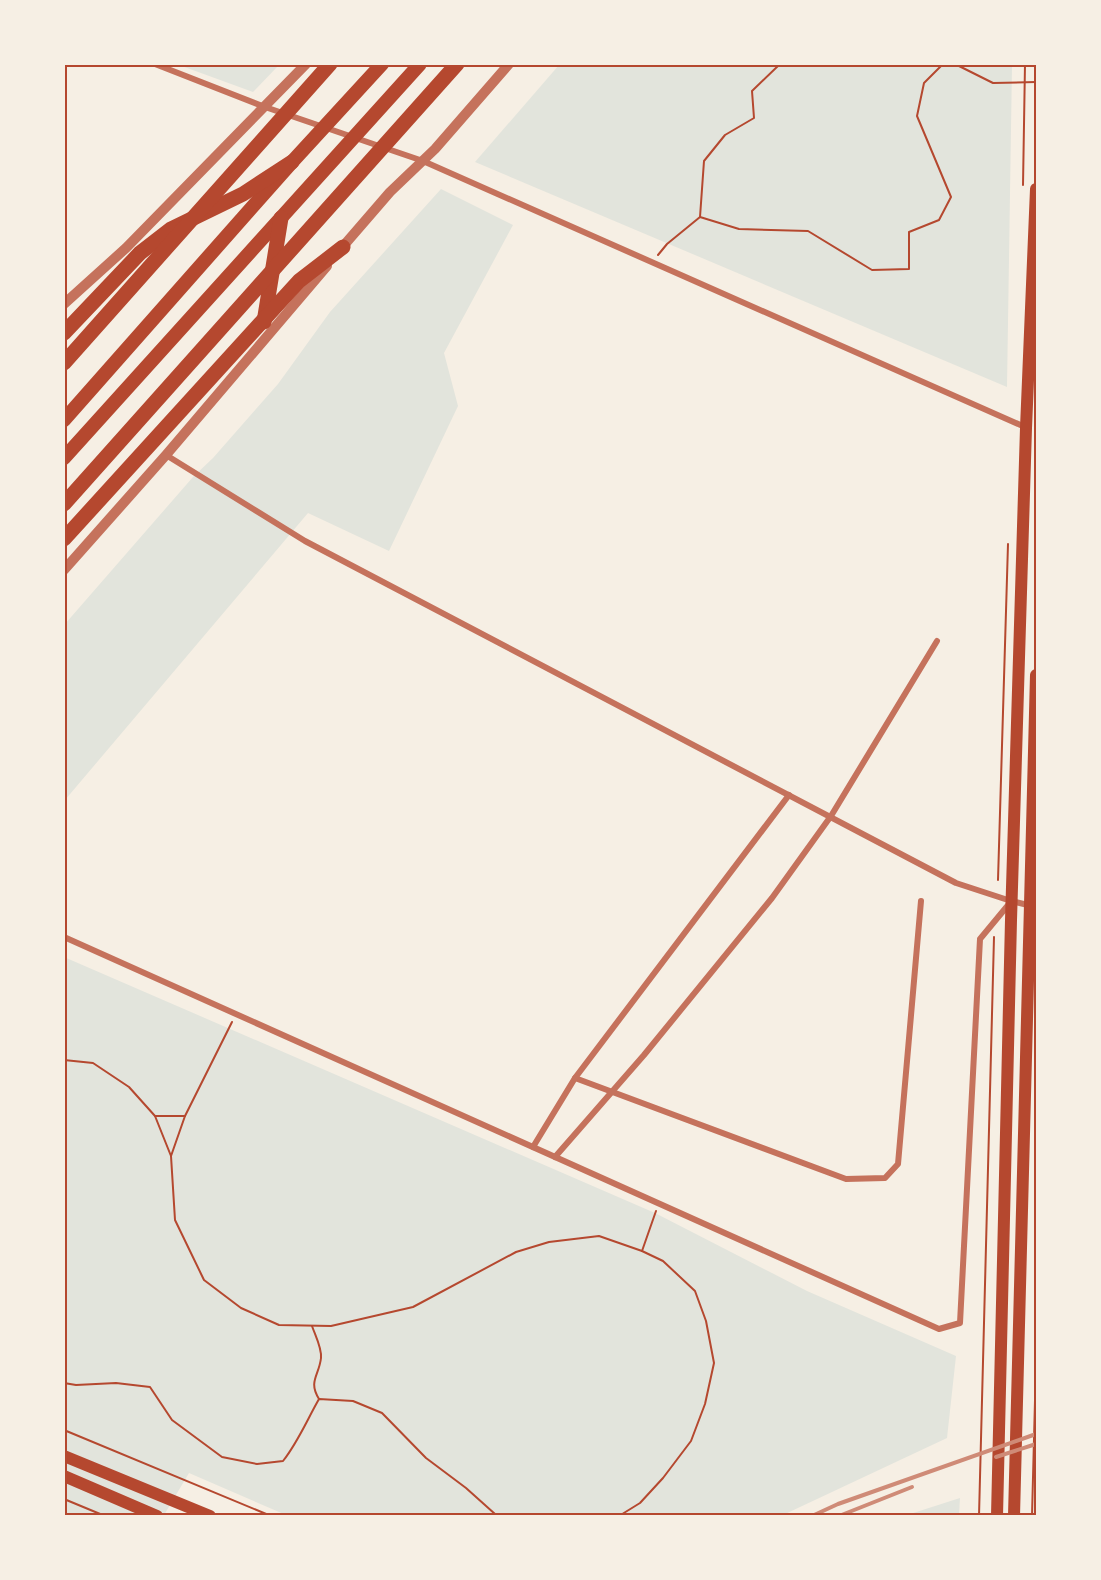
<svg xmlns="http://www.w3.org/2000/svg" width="1101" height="1580" font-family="Lora,serif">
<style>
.green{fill:#e2e4dc}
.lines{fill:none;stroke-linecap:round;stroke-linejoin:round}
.path{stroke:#b5482f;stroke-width:2}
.minor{stroke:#c5725c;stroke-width:6}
.tertiary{stroke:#c5725c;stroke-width:10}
.secondary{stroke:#b5482f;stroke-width:12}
.trunk{stroke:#b5482f;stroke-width:14}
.motorway{stroke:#b5482f;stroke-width:15}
.rail{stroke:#cf8b77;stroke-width:4}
.neatline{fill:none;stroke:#b5482f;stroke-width:2}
</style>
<rect width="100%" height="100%" fill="#f6efe4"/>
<g class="green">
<path d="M179,65H279L253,92Z"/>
<path d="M559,65H1012L1007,387L475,162Z"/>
<path d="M441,189L513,225L444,353L458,406L389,551L308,513L65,800V624L193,477L213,458L278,384L330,312Z"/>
<path d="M64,957L655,1213L807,1291L956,1356L947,1438L783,1515H286L189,1473L164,1515H65Z"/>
<path d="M960,1498L959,1515H907Z"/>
</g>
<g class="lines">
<g class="path">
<path d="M780,64L752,91L754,118L725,135L704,161L700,217L739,229L808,231L872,270L909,269V232L939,220L951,197L917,116L924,83L943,64"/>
<path d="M955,64L993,83L1036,82"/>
<path d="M1023,185L1025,64"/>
<path d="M658,255L667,244L700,217"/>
<path d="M998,880L1008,544"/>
<path d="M64,1060L93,1063L129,1087L155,1116L171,1156L175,1220L204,1280L241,1308L279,1325L331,1326L413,1307L516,1252L549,1242L599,1236L642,1251L663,1261L695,1291L706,1321L714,1363L705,1404L691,1441L663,1478L640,1503L619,1516"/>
<path d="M155,1116H185"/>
<path d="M171,1156L185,1116L232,1022"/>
<path d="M642,1251L656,1211"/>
<path d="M312,1326C315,1335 322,1348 321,1358C319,1376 308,1381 319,1399"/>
<path d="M64,1383L76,1385L116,1383L150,1387L172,1420L222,1457L257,1464L283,1461C298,1442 307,1420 319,1399L353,1401L382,1413L426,1458L466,1488L495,1514L499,1516"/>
<path d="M64,1430L271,1516"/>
<path d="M64,1499L105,1516"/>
<path d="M979,1516L994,937"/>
<path d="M1032,1516L1036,1362"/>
</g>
<g class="minor">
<path d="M155,64L265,107L423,161L1025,427"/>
<path d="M166,455L305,541L956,883L1011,901L1036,907"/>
<path d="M64,937L939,1329L960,1323L980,939L1009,904"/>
<path d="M575,1078L846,1179L885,1178L898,1164L921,901"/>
<path d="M533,1147L575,1078L789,795"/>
<path d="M555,1157L644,1055L772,898L831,816L937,641"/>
</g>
<g class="tertiary">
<path d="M339,251L390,192L435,149L509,64"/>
<path d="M64,304L126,248L306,64"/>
<path d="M64,570L166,455L327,266"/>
</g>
<g class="secondary">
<path d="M64,1456L210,1516"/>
<path d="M64,1476L157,1516"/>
<path d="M997,1516L1011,920L1026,428L1036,189"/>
<path d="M1014,1516L1036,675"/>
</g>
<g class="trunk">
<path d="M64,420L292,162L382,64"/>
<path d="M64,458L420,64"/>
</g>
<g class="motorway">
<path d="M264,322L281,218"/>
<path d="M64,333L140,253L171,229L243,194L292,162"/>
<path d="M64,363L330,64"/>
<path d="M64,504L457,64"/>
<path d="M64,539L299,281L343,247"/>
</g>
<g class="rail">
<path d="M996,1457L1036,1444"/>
<path d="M812,1516L838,1504L1036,1434"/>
<path d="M839,1516L912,1487"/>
</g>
</g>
<rect width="1101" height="1580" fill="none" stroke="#f6efe4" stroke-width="132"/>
<rect x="66" y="66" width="969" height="1448" class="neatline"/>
</svg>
